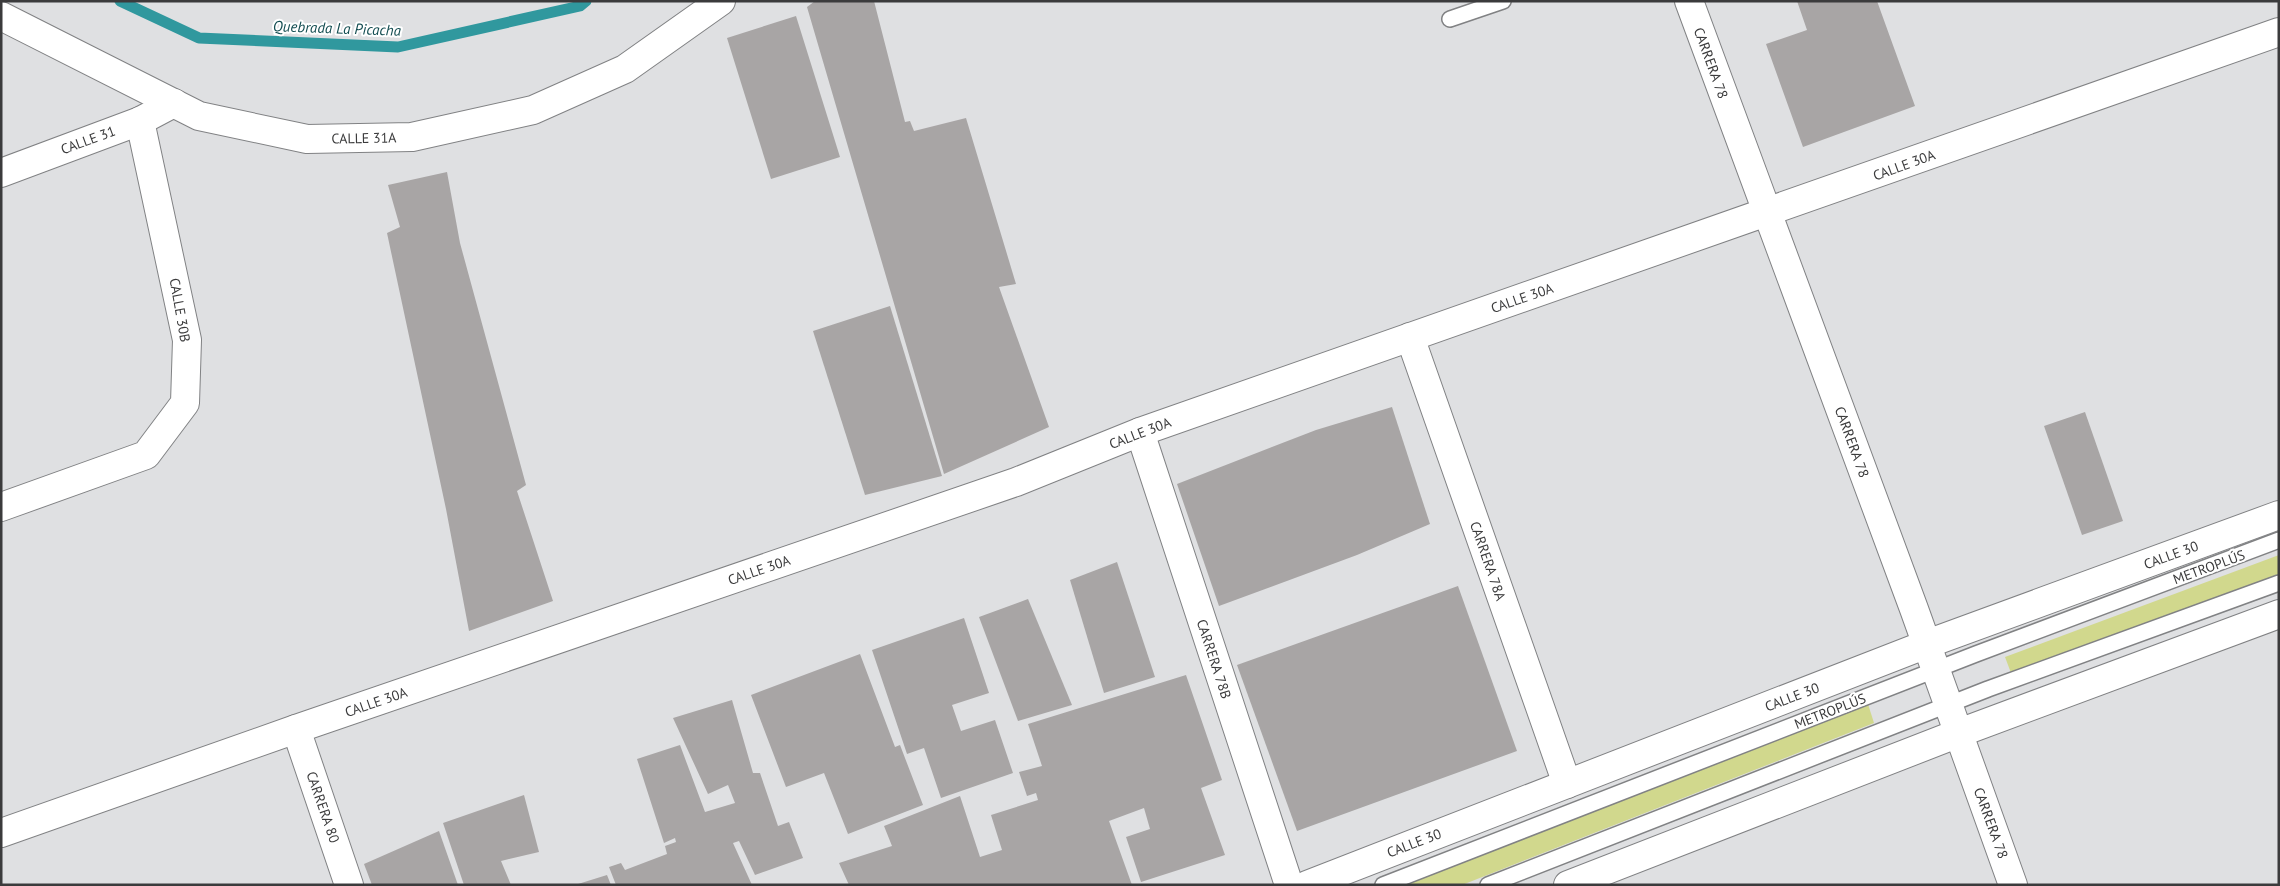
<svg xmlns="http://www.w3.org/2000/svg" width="2280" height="886" font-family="'PT Sans',sans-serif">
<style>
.green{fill:#d1d88d}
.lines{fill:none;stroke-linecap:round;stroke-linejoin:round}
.stream{stroke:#30989e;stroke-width:11}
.building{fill:#a8a5a5}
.lane-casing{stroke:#818284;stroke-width:18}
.street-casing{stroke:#818284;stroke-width:30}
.secondary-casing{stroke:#818284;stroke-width:30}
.lane{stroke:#fff;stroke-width:15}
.street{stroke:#fff;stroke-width:28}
.secondary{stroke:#fff;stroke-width:28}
.labels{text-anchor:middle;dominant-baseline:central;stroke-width:4;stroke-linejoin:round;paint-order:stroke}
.street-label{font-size:14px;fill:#3b3b3c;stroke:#fff}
.water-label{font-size:15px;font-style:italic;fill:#134d51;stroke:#fff}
</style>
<rect width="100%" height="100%" fill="#dfe0e2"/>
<g class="green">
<path d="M2279,555V574L2011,673L2005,657Z"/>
<path d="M1868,704L1874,723L1462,885H1404Z"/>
</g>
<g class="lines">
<path class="stream" d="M120,1L199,38L398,47L580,6L586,1"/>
</g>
<g class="building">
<path d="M815,1H874L905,122L910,121L914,131L966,118L1016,284L999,287L1049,427L944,474L807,7Z"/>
<path d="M1797,1H1877L1915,106L1803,147L1766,44L1807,30Z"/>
<path d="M796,16L840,157L771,179L727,38Z"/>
<path d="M447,172L460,243L526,485L517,491L553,601L469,631L446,509L387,233L400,227L388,185Z"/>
<path d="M890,306L942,476L865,495L813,331Z"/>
<path d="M1392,407L1430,524L1357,555L1219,606L1177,484L1316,430Z"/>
<path d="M2085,412L2123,521L2082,535L2044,426Z"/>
<path d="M1117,562L1155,677L1104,693L1070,580Z"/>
<path d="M1458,586L1517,751L1297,831L1237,665Z"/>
<path d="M1028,599L1072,705L1018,721L979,617Z"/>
<path d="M964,618L989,693L952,705L961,731L995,720L1013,773L941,798L924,748L907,754L872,650Z"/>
<path d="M860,654L895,747L900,745L923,805L848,834L824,773L786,787L751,695Z"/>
<path d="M1186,675L1222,780L1201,788L1225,855L1141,882L1126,837L1150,829L1144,808L1109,821L1132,885H849L839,863L892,846L884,826L960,796L980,857L1002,850L991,815L1038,800L1036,793L1027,796L1019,772L1042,766L1028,724Z"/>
<path d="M732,700L753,773H760L778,826L789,822L803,858L755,875L739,841L733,843L752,885H616L609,867L621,863L625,870L667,854L665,846L676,842L675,838L664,843L637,759L680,745L705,812L735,803L728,785L708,794L673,718Z"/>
<path d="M524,795L539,852L501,861L511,885H464L443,823Z"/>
<path d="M439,831L458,885H372L364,864Z"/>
<path d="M607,875L611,885H578V884Z"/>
</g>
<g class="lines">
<defs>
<g id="lane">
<path d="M1450,19L1503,1"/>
<path d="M1383,885L1976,654L2279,540"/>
<path d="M1488,885L1988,689L2279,583"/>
</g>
<g id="street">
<path d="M1,173L140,121L174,103"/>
<path d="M1410,337L1567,784"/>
<path d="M1140,432L1289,885"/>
<path d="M1,507L146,455L185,403L187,340L140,121"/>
<path d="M296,729L349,885"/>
</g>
<g id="secondary">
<path d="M1689,1L1914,609L2013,885"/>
<path d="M1,16L199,116L307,139L412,137L533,110L625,69L721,1"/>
<path d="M1,833L296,729L1016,482L1140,432L2279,32"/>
<path d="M1307,885L1927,644L2279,515"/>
<path d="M1568,885L1959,733L2279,614"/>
</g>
</defs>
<use href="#lane" class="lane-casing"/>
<use href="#street" class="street-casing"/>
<use href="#secondary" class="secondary-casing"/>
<use href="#lane" class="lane"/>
<use href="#street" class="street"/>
<use href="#secondary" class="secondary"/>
</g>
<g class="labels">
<g class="street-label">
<text transform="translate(1711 63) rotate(70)">CARRERA 78</text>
<text transform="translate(364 138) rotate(-1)">CALLE 31A</text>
<text transform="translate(88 140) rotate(-20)">CALLE 31</text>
<text transform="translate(1904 165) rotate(-20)">CALLE 30A</text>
<text transform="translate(1522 298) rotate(-19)">CALLE 30A</text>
<text transform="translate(180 310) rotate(80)">CALLE 30B</text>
<text transform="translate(1140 433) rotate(-21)">CALLE 30A</text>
<text transform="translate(1852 442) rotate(70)">CARRERA 78</text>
<text transform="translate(2171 555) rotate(-20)">CALLE 30</text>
<text transform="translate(1488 561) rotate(71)">CARRERA 78A</text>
<text transform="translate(2209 567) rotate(-20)">METROPLÚS</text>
<text transform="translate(759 570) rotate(-19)">CALLE 30A</text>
<text transform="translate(1214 659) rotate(72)">CARRERA 78B</text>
<text transform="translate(1792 697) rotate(-21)">CALLE 30</text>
<text transform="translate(376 702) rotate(-19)">CALLE 30A</text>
<text transform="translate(1830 711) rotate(-21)">METROPLÚS</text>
<text transform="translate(323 807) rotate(71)">CARRERA 80</text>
<text transform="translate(1991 823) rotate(70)">CARRERA 78</text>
<text transform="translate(1414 843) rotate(-21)">CALLE 30</text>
</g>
<g class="water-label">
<text transform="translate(337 28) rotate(2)">Quebrada La Picacha</text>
</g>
</g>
<rect width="2280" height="886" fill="none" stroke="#3b3b3c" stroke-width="5"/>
</svg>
